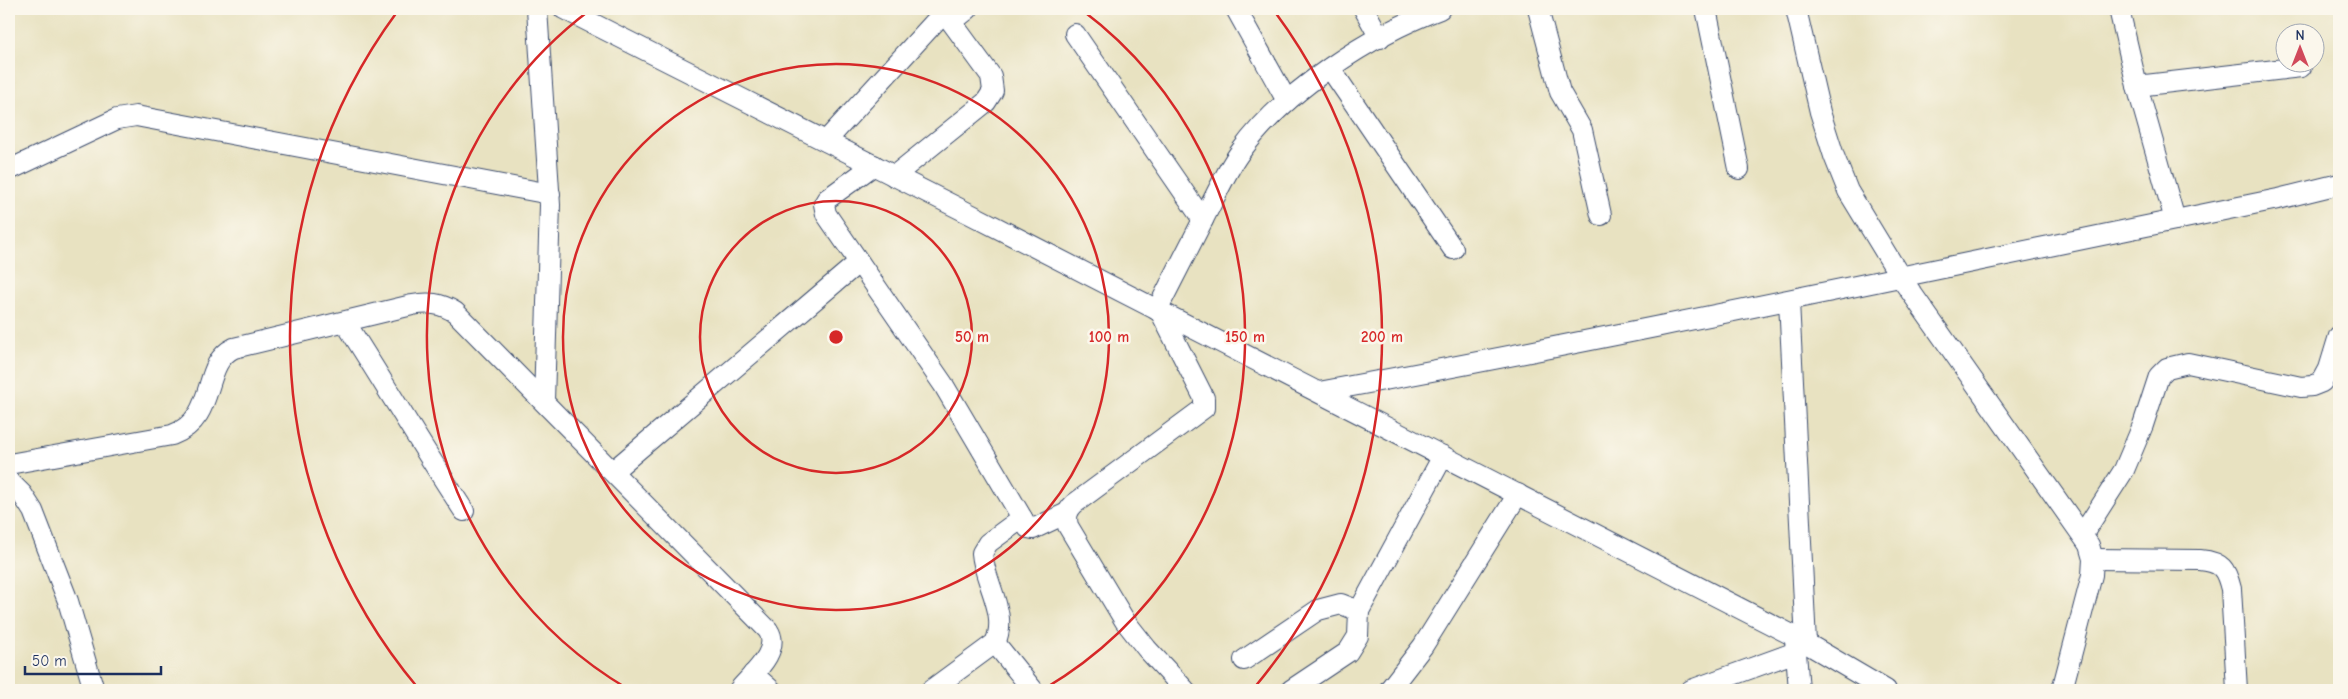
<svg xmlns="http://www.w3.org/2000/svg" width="2348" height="699" font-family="'Comic Neue',sans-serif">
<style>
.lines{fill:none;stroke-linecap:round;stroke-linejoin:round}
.minor-casing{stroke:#3a4a6d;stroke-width:22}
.minor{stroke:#fff;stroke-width:20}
.ring{fill:none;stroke:#d62828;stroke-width:2.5}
.centre{fill:#d62828;stroke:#fbf7ec;stroke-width:2.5}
.ring-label{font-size:15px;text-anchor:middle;font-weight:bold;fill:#d62828;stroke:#fbf7ec;stroke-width:5;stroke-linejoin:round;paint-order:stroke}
</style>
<rect width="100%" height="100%" fill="#fbf7ec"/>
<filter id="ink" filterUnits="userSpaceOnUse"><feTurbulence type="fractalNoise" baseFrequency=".02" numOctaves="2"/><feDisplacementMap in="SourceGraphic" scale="10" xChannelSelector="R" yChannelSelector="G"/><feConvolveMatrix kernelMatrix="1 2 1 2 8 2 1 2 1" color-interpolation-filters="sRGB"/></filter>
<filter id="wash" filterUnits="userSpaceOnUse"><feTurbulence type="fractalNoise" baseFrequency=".0096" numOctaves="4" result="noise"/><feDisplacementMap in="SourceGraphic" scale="20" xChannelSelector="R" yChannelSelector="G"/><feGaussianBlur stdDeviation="1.12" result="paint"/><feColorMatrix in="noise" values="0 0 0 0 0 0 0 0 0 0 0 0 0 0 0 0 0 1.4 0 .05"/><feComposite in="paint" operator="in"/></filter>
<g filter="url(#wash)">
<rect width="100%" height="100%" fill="#e8e2c1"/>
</g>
<g filter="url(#ink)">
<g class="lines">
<defs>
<g id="minor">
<path d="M537,9L550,205L544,401"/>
<path d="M564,9L972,215L1794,636L1886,690"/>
<path d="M1236,9L1287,101"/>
<path d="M1364,9L1380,38"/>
<path d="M1538,9L1560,92L1582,130L1601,215"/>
<path d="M1706,9L1739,169"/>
<path d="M1796,9L1820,112L1834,156L1848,191L1901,278L2089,545L2093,559L2092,575L2062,690"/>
<path d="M2119,9L2137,86L2175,220"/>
<path d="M952,22L968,9"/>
<path d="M1075,34L1203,220"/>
<path d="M1330,68L1453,249"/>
<path d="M2137,86L2301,67"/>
<path d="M826,141L944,12"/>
<path d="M874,165L827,199L824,204L826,214L943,384L1028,528L1033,529L1067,513"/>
<path d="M9,170L117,119L136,116L550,194"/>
<path d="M894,176L986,102L993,91L991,76L942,9"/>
<path d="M1789,301L1806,643"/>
<path d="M1157,310C1174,276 1192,242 1209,208C1219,189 1228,168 1241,151C1285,90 1371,35 1440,9"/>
<path d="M1160,311L1204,398V408L1074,504C1067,511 1066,516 1068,526L1125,621L1147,649L1185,690"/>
<path d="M345,322C385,384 423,449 464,511"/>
<path d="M1319,392C1640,333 1958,264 2278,199L2339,184"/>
<path d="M9,464L172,435C219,417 200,364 234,348L412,305C429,302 440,303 455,312L768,630C782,651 751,675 739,690"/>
<path d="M613,471L859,262"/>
<path d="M9,481L22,494L33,511L68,601L94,690"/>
<path d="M2083,534L2124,470L2143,425L2159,376L2167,368L2188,363L2301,387L2312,386L2322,382L2329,369L2339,336"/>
<path d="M2093,559L2200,560C2222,562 2226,569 2231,589L2237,690"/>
<path d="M1795,640L1799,690"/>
<path d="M995,643L1033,690"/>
<path d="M1244,660L1318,610L1341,604L1359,611"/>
<path d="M753,674L771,690"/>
<path d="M931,690L995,643C1009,614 984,582 982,553L988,543L1022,518"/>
<path d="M1291,690L1348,652L1358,636L1359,611L1443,456"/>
<path d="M1389,690L1423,646L1518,494"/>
<path d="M1691,690L1796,652"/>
</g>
</defs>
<use href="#minor" class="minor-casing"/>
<use href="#minor" class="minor"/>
</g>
</g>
<g class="ring">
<circle cx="836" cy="337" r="136"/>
<circle cx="836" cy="337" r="273"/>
<path d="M628 689A409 409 0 0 1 590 10M1082 10A409 409 0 0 1 1044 689"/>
<path d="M418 688A546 546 0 0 1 397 12M1275 12A546 546 0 0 1 1254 688"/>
</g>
<circle cx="836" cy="337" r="8" class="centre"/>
<g class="ring-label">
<text x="972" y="342">50 m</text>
<text x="1109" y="342">100 m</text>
<text x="1245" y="342">150 m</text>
<text x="1382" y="342">200 m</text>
</g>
<rect width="2348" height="699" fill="none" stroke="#fbf7ec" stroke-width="30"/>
<g transform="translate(2300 48)"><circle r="24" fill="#fbf7ec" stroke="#a1a7b3"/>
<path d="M0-4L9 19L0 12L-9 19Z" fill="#d1495b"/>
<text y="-8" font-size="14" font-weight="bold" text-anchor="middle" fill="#1b2f5e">N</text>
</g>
<path d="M25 666v8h136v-8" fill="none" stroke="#1b2f5e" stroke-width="2.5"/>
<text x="32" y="666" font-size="15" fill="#1b2f5e" stroke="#fbf7ec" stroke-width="4" paint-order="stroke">50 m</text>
</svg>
